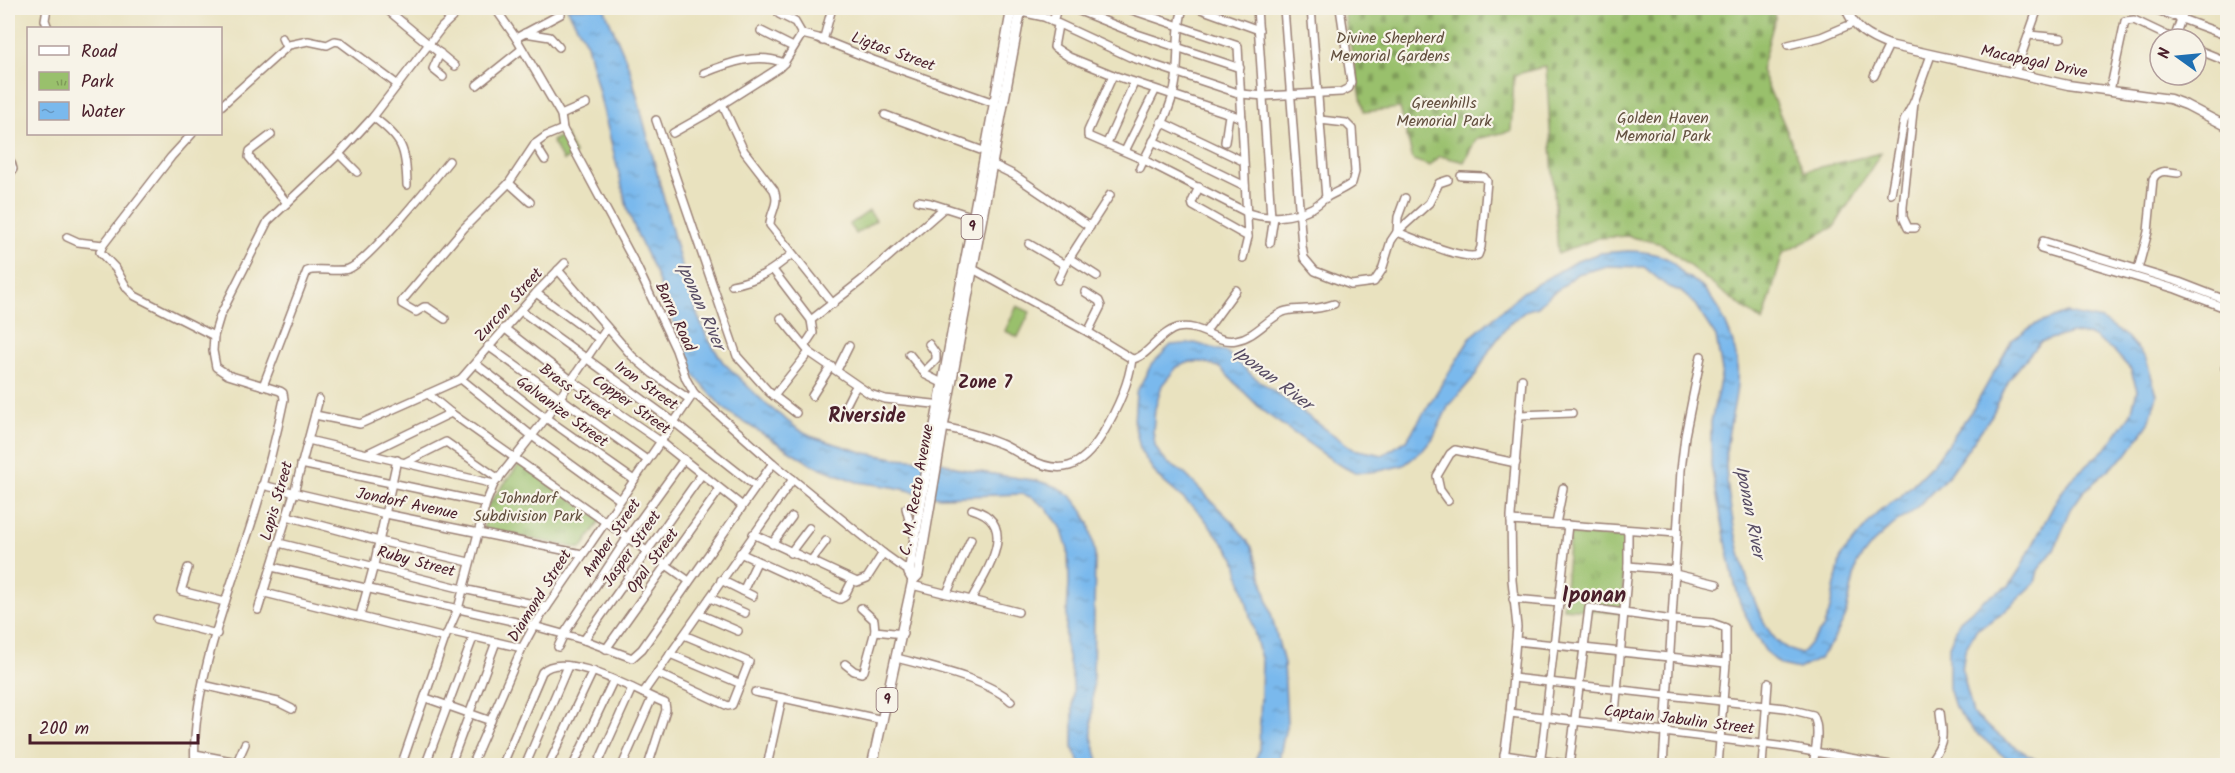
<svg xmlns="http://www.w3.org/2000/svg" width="2235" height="773" font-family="Kalam,sans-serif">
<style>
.cemetery{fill:url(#cemetery-stones);stroke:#72704c;stroke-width:1.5}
.park{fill:url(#park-tufts);stroke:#72704c;stroke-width:1.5}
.pitch{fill:#99c06c;stroke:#72704c;stroke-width:1.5}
.water{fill:url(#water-ripples);stroke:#626c8c;stroke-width:1.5}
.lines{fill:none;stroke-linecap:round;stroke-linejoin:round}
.minor-casing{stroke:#9a8075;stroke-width:10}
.major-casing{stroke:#9a8075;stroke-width:11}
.highway-casing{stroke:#9a8075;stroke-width:12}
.minor{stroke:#fff;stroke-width:7}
.major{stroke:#fff;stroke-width:8}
.highway{stroke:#fff;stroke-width:9}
.labels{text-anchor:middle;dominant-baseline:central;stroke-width:4.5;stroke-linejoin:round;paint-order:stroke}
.shield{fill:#f7f3e8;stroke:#7e5f64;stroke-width:1.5}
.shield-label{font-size:15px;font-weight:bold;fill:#4a1f2b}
.park-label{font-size:16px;fill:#624f3e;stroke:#f7f3e8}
.street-label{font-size:16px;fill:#4a1f2b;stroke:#f7f3e8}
.water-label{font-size:18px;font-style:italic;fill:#584d65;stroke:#f7f3e8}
.neighbourhood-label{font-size:18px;font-weight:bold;fill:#4a1f2b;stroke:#f7f3e8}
.quarter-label{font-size:20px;font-weight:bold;fill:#4a1f2b;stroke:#f7f3e8}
.district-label{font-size:22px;font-weight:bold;fill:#4a1f2b;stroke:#f7f3e8}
</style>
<defs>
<pattern id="cemetery-stones" width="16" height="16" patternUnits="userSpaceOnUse" patternTransform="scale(1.5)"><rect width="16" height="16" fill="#99c06c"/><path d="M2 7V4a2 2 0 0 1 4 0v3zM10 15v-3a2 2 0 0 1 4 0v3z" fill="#7f9b59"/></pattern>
<pattern id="park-tufts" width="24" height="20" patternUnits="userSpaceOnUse" patternTransform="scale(1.5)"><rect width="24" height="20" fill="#99c06c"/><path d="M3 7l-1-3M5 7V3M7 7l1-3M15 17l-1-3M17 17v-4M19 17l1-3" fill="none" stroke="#7f9b59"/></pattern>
<pattern id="water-ripples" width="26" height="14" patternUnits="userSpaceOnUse" patternTransform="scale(1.5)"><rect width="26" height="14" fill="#7ab9ed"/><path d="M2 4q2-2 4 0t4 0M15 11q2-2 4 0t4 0" fill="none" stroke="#6696c0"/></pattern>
</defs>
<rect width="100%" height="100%" fill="#f7f3e8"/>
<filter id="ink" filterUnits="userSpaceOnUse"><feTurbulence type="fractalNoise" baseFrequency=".0167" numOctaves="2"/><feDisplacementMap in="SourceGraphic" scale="12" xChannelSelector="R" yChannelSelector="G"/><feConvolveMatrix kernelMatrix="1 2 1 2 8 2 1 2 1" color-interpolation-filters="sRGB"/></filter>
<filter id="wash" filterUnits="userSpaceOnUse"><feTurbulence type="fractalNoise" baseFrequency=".008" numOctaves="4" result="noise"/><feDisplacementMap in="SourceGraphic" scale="24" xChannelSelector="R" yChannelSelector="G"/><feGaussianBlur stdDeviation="1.35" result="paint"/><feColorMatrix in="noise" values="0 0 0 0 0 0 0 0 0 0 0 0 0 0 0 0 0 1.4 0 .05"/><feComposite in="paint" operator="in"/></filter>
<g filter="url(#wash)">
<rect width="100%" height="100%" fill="#e9e2bf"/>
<path class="cemetery" d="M1343,8H1772L1775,18L1761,70L1804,171L1881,153L1834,227L1783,253L1763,322L1713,285L1662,244L1627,236L1598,238L1558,254L1546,66L1514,75L1511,131L1476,139L1464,162L1440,156L1430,166L1413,160L1400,108L1364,112Z"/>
<g class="park">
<path d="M520,463L601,520L581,549L483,529L488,505Z"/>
<path d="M1570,534L1626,538L1621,613L1563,608Z"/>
</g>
<g class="pitch">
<path d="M565,134L575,154L563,161L552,141Z"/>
<path d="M869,211L876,220L856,234L849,225Z"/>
<path d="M1017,306L1030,312L1018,337L1005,331Z"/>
</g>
<g class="water">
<path d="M567,8H604L630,69L679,257L698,317L708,339L723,362L767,405L798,429L816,438L865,453L895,458L939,461L961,469L1038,481L1057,487L1072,497L1082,510L1089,523L1095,554L1092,737L1099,765H1081L1073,749V683L1065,641L1069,583L1068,550L1061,527L1046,508L1033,498L1022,494L939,497L893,487L857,482L811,464L734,416L722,407L693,374L655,272L639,239L628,211L587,44Z"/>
<path d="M1628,251C1642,251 1656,253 1668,259C1674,263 1679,270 1684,275C1689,278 1695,281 1700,285C1718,302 1736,340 1737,365C1740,396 1727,425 1726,455C1724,497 1748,611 1777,641C1784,648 1791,651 1801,654L1823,628L1829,613L1841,556L1880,510L1899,498L1934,463L1975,406L2012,340L2034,325L2067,313L2102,320L2127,337L2146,359L2157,395L2149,423L2129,452L2083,492L2071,509L2054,550L2038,570L2035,583L2002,614L1976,630L1965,650L1962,670L1973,714L2006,741L2044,765H2019L2002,755L1971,728L1955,707L1949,688V646L1960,620L1985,599L2009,586L2020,569L2057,499L2070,480L2108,446L2131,414L2137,390L2131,370L2114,351L2092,336L2071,333L2040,342L2010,378L1992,415L1950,474L1911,513L1893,525L1872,544L1857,563L1845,618L1832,642L1819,659L1799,669L1781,665L1766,652L1754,633L1740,603L1733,577L1711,466V422L1722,371L1716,337L1694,303L1680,291L1667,286L1644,267L1608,266L1577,274L1562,287L1551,294L1538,307L1527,310L1509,324L1490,349L1475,376L1448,407L1433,438L1423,450L1404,465L1379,471L1355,473L1338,464L1264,412L1219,367L1203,362H1190L1177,367L1162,385L1155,409L1153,431L1155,445L1161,456L1169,464L1184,473L1235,525L1252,547L1259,568L1284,663L1287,722L1278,765H1253L1259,751L1262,662L1235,558L1200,513L1158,477L1141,452L1134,423L1136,393L1151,365L1171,345L1195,343L1226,352L1253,376L1353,449L1383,455L1407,440L1471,337L1523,292L1575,262L1600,253Z"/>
</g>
</g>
<g filter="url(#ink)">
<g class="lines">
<defs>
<g id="minor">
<path d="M47,8L45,20L48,28"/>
<path d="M495,8L516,38L561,115L563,129L637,267L676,350L686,379L694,393L773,463L883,553L911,573"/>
<path d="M1072,8L1137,34L1240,68"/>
<path d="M1126,8L1238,46L1248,237L1193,206L1192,202L1199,187"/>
<path d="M1198,8L1259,30"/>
<path d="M1257,8L1271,217"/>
<path d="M1284,8L1302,246L1304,258L1315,271L1351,285L1374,282L1382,270L1391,241L1397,232L1429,203L1439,183L1448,180"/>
<path d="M1311,8L1326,198"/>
<path d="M1859,8H1877"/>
<path d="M2152,8L2228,36"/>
<path d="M2227,8H2228"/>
<path d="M390,12L455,66"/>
<path d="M1021,12L1044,17L1130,57L1241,94L1265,96L1341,92L1349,88L1351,82L1340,8"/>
<path d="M779,14L795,22L802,34"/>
<path d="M1053,22L1057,8"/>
<path d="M1058,25L1054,47L1069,57L1113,75L1242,118"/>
<path d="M761,31L793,47"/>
<path d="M525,33L550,37L559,47"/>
<path d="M802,34L818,38L873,60L997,104"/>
<path d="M2029,35L2061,38"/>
<path d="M282,38L286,47"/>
<path d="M516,38L561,14"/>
<path d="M823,41L832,8"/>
<path d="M1788,45L1821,37L1854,23"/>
<path d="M2196,49L2228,62"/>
<path d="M440,53L433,69L443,77"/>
<path d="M704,73C729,63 757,52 784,63"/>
<path d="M2015,73L2038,8"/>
<path d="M1113,75L1088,131V136L1144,160L1248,213C1268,220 1293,217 1312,208C1318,205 1322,200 1327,197C1336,192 1344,189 1352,183L1355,172L1352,129L1346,123L1320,120"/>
<path d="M1874,76L1889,45"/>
<path d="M477,85L522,49"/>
<path d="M2110,91L2125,21L2134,20L2174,39L2185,8"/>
<path d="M722,104L744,151L774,190C780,204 770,212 770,225L833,304"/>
<path d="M220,107L289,45L308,41L327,45L335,41L340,42L398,85"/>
<path d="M561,115L586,104"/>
<path d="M885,115L986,152"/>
<path d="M373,117C403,139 406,149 407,185"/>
<path d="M656,120L737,356L769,392L796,413"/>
<path d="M1161,122L1243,161"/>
<path d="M673,133L705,115L779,68L784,63L802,34"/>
<path d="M192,134L171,157L103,245L100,252L116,269L127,288L135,296L214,336"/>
<path d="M271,135L250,151L249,157L287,203"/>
<path d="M1153,141L1245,186"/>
<path d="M1225,142L1229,115"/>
<path d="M1107,143L1134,83"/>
<path d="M535,144L545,160"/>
<path d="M1125,151L1155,91"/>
<path d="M339,154L357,172"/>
<path d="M992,164L1014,175L1090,227"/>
<path d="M1140,168C1152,142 1170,114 1175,86C1180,60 1175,34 1183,8"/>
<path d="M8,177L13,169L11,162"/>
<path d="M509,183L530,202"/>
<path d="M1891,194L1904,121L1914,102"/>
<path d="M1405,198L1398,217L1397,232C1414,238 1463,261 1478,255L1481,247L1487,181L1484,177L1461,176"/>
<path d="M918,201L930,203L974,217"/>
<path d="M1915,228H1908L1903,217V207L1914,102L1931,55"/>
<path d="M67,237L78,242L103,245"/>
<path d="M1270,243L1274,217"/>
<path d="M1029,244L1065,265"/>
<path d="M1069,258L1097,276"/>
<path d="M1243,258L1248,237"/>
<path d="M973,269L1088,332L1132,359C1147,358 1159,333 1177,328C1201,323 1216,344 1236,340C1255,337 1266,320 1283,312C1291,309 1298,310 1306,309C1316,309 1325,307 1334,304"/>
<path d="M2138,269L2148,232L2153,179C2159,168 2167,172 2178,173"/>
<path d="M558,270L632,356L653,374L689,399"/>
<path d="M773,270L811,320"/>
<path d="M1058,280L1065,265L1110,195"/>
<path d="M732,285C758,280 772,271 792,254"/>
<path d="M1085,292L1099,301L1101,306L1088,332"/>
<path d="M536,293L599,339"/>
<path d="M2228,301L2179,282L2043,241L2041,249L2176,289L2228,309"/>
<path d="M521,311L674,422L755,486"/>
<path d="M781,318L809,352L870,394L885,399L943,405"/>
<path d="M445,319L427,307H424L416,312L402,304V301L464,228L509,183L535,144L546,136L563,129"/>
<path d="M504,328L571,380L660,441L741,505"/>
<path d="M1206,331L1236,290"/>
<path d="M805,345L813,333L811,320L862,280L944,208"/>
<path d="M488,346L647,460"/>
<path d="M909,354L926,375L942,383"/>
<path d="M476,364L546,418L634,480"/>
<path d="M2225,368L2228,369"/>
<path d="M837,370L849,346"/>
<path d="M924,372L936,360V354L929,344"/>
<path d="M461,379L532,436L620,500"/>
<path d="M263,386L307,271C320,267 335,273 348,269C366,264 434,180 449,161"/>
<path d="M428,394L451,413L689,581"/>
<path d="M774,396L809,352"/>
<path d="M812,396L831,366"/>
<path d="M839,412C849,406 849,394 857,386"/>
<path d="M315,415L360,424L461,379L536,293L565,263"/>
<path d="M1519,415L1572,413"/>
<path d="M943,427C963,431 982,436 1001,444C1009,447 1017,453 1025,457C1062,477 1081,468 1102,435C1115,413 1129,384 1132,359"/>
<path d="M308,440L494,484"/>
<path d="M368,453L451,413"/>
<path d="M406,462L446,442L499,479"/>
<path d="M301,464L486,503"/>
<path d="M262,485L386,514L582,554"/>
<path d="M1448,501L1440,490L1437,476L1450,454L1455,450L1516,463"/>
<path d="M906,508L910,524L917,527"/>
<path d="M287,516L379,541L469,562"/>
<path d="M1511,521L1677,533"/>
<path d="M1556,524L1563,488"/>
<path d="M753,534L857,582L867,578L883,553"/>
<path d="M279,543L463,589L547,607"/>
<path d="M772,544L792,517"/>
<path d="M740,553L840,599L844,597L852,581"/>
<path d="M790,553L809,528"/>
<path d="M810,562L826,541"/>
<path d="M1628,566L1675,570"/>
<path d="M272,567L534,626L584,640L632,658L642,649L773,463"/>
<path d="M188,568L181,591L225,602"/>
<path d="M1675,574L1717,584"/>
<path d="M721,580L753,596"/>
<path d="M912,585L1018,612"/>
<path d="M743,591L757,562"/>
<path d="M265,593L445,638"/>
<path d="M947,593L971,539"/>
<path d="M710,598L745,613"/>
<path d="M1513,599L1560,603"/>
<path d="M971,600C986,572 1021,523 972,509"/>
<path d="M861,608L874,620L875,631L903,634"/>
<path d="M258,610L294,493L319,399"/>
<path d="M699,614L738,631"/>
<path d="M360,616L374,565L397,460"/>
<path d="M157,619L217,634"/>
<path d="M449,631L522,648"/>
<path d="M584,640L702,474"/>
<path d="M1516,641L1726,663"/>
<path d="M558,647L564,634L627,538L684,459"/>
<path d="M606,649L720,489"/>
<path d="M670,654L741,684"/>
<path d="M897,658C930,667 986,679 1011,701"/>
<path d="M845,664L854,671L861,673L864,671L875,631"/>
<path d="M657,673L728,706L732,705L749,662L684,635"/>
<path d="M1513,678L1785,708L1813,715C1821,729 1815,750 1813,766"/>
<path d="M203,685L278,702L292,709"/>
<path d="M755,692L883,720"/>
<path d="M643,693L793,479"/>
<path d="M426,698L491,721"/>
<path d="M1510,713L1786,747L1896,766"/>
<path d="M1614,725L1628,566V531"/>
<path d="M195,754L237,762L245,744"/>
<path d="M1504,755L1580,766"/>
<path d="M195,766C190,693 226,600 249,531C263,488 275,444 284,399L283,393L280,391L228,375L216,367L213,351L214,336L220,316L268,221L339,154L373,117L442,27L462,8"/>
<path d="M401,766L445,638L458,609L486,503L494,484L546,418L607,328"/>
<path d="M425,766L473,638"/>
<path d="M450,766L496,642"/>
<path d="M471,766L522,648L534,626L694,393"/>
<path d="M502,766L542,672C564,648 641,694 665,703L666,710L648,766"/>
<path d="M525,766L568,666"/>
<path d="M548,766L593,671"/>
<path d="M573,766L613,681"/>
<path d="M597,766L632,688"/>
<path d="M622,766L652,698"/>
<path d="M767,766L782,698"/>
<path d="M1503,766L1510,713L1517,627L1512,580L1511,516L1522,379"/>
<path d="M1540,766L1568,525"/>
<path d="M1569,766L1589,608L1673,620L1712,623L1726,628V663L1718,766"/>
<path d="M1663,766L1681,470L1685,436L1701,356"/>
<path d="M1762,766L1768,683"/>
<path d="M1927,766C1944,742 1944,742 1940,712"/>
</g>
<path id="major" d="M1846,8C1854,29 1868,37 1889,45L2068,85L2170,99L2186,105L2228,127"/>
<g id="highway">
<path d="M913,580L909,573L921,502L1012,8"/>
<path d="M872,766L913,580L918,575L943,427L1021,8"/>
</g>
</defs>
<use href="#minor" class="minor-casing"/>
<use href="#major" class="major-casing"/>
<use href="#highway" class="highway-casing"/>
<use href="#minor" class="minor"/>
<use href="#major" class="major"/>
<use href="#highway" class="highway"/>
</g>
</g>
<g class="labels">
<g class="shield">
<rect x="961.5" y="215" width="21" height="24" rx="4.5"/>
<rect x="876.5" y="688" width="21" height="24" rx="4.5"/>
</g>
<g class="shield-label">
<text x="972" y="227">9</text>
<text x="887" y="700">9</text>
</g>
<g class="park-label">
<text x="1390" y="38">Divine Shepherd<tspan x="1390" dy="18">Memorial Gardens</tspan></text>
<text x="1444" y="103">Greenhills<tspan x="1444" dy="18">Memorial Park</tspan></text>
<text x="1663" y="118">Golden Haven<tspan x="1663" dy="18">Memorial Park</tspan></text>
<text x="528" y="498">Johndorf<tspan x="528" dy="18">Subdivision Park</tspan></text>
</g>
<g class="street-label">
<text transform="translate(893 52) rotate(20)">Ligtas Street</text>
<text transform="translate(2034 62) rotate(12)">Macapagal Drive</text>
<text transform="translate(509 305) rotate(-48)">Zurcon Street</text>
<text transform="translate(675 317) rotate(65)">Barra Road</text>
<text transform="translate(646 386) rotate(35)">Iron Street</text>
<text transform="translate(575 392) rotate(36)">Brass Street</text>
<text transform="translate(631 405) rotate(35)">Copper Street</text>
<text transform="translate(562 412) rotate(36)">Galvanize Street</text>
<text transform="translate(917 490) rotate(-80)">C. M. Recto Avenue</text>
<text transform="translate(277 501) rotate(-74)">Lapis Street</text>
<text transform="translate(407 504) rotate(12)">Jondorf Avenue</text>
<text transform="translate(612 538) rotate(-56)">Amber Street</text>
<text transform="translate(632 549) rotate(-55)">Jasper Street</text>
<text transform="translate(653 561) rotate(-54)">Opal Street</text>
<text transform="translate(416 562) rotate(15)">Ruby Street</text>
<text transform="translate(540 596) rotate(-58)">Diamond Street</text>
<text transform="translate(1679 720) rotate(7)">Captain Jabulin Street</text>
</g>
<g class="water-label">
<text transform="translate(700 306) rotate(66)">Iponan River</text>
<text transform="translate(1272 379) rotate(37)">Iponan River</text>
<text transform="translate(1749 512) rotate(79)">Iponan River</text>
</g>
<g class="neighbourhood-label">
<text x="985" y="383">Zone 7</text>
</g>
<g class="quarter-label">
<text x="867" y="417">Riverside</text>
</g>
<g class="district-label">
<text x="1594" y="596">Iponan</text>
</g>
</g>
<rect width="2235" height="773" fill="none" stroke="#f7f3e8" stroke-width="30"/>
<rect x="27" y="27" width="195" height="108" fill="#f7f3e8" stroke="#b29e9c" stroke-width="1.5"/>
<rect x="39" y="46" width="30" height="9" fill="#ffffff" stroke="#b29e9c" stroke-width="1.5"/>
<text x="81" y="57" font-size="18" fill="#4a1f2b">Road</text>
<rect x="39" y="72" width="30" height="18" fill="url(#park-tufts)" stroke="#b29e9c" stroke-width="1.5"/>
<text x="81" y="87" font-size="18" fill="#4a1f2b">Park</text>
<rect x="39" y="102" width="30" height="18" fill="url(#water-ripples)" stroke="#b29e9c" stroke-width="1.5"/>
<text x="81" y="117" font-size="18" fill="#4a1f2b">Water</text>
<g transform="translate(2178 57) rotate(285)"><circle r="28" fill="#f7f3e8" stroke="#b29e9c" stroke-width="1.5"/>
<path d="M0-4.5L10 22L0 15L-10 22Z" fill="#1f6fb2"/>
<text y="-9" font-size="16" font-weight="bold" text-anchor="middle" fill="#4a1f2b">N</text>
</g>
<path d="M30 734v9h168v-9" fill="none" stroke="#4a1f2b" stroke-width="3"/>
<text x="39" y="734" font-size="18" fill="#4a1f2b" stroke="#f7f3e8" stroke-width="4.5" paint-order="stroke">200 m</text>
</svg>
